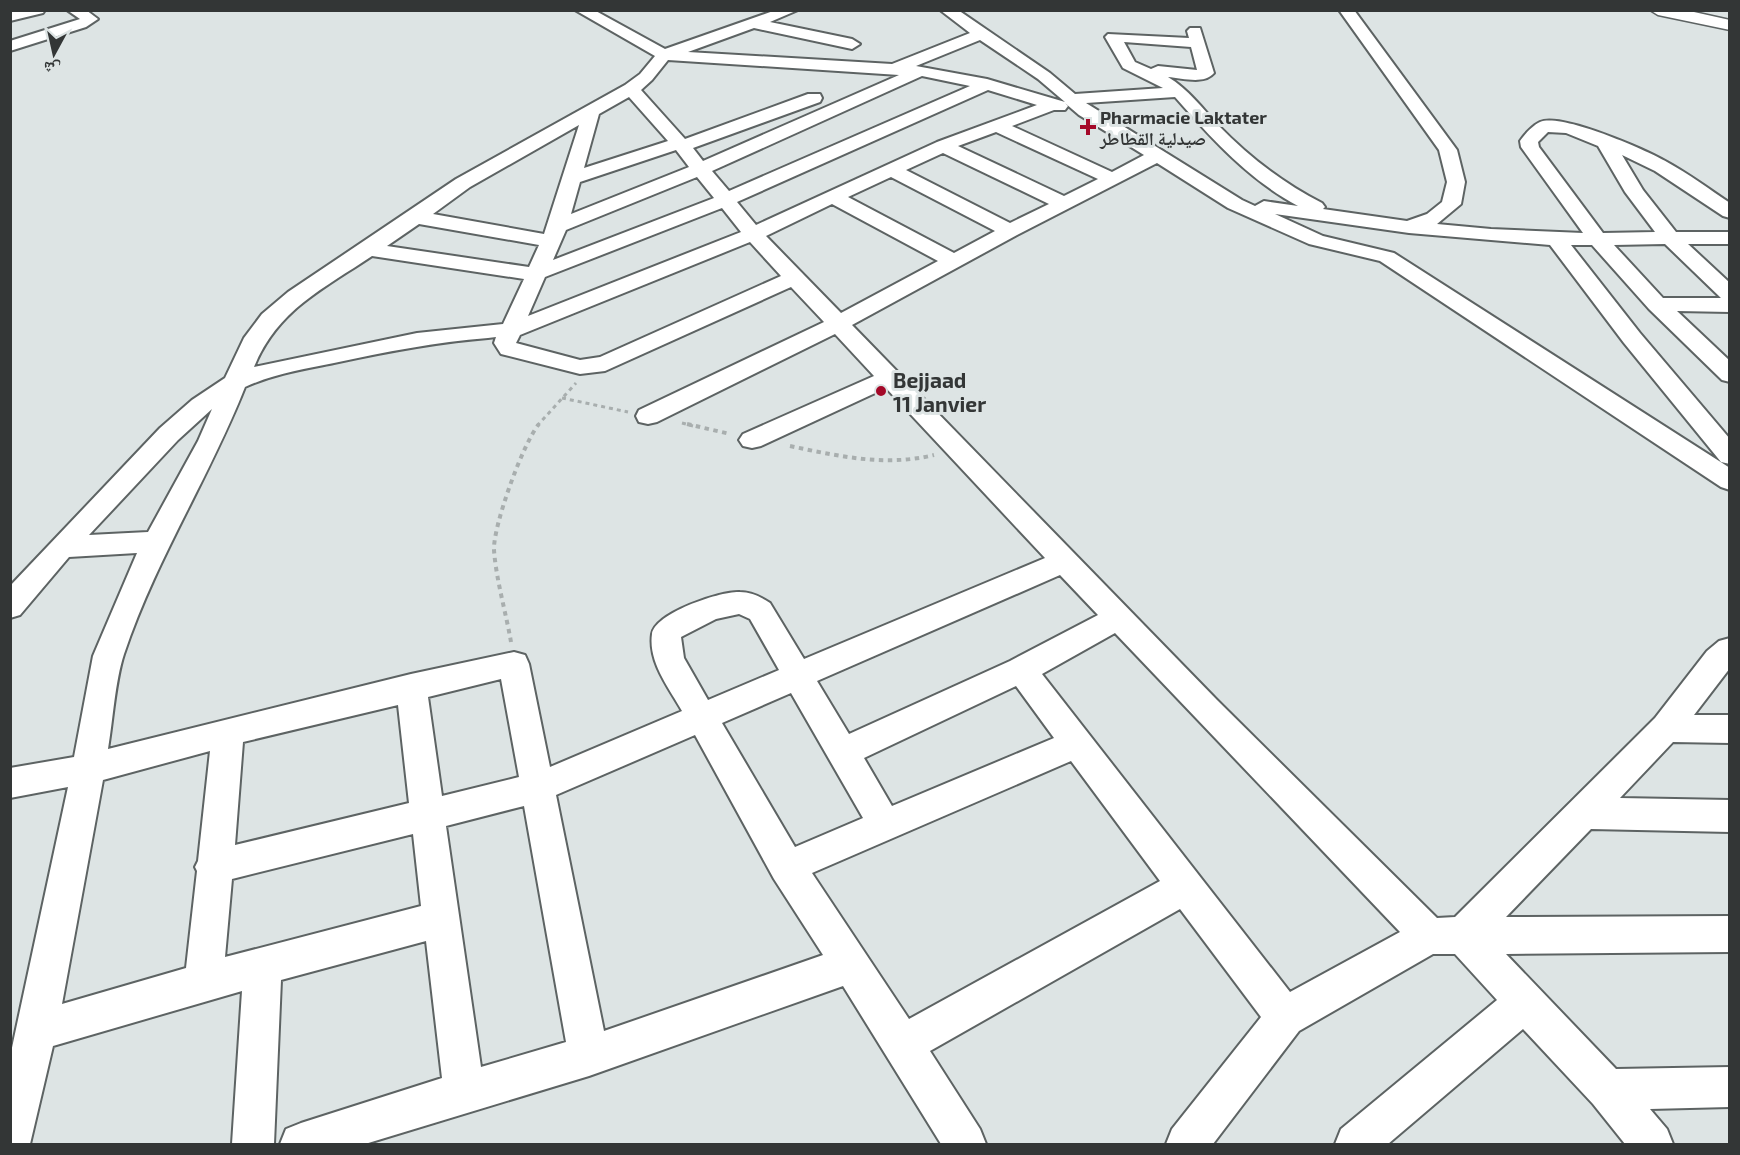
<svg xmlns="http://www.w3.org/2000/svg" width="1740" height="1155" font-family="'Exo 2','Noto Naskh Arabic',sans-serif">
<style>
.lines{fill:none;stroke-linecap:round;stroke-linejoin:round}
.minor-casing{stroke:#5d6363;stroke-width:4}
.secondary-casing{stroke:#5d6363;stroke-width:3}
.path-far1{stroke:#a8aeae;stroke-width:3;stroke-dasharray:4 4;stroke-linecap:butt}
.path{stroke:#a8aeae;stroke-width:4;stroke-dasharray:4.5 4.5;stroke-linecap:butt}
.minor{fill:#fff;fill-rule:evenodd}
.secondary{fill:#fff;fill-rule:evenodd}
.poi-dot{fill:#a40828;stroke:#dde4e4;stroke-width:2}
.labels{text-anchor:middle;dominant-baseline:central;stroke-width:6;stroke-linejoin:round;paint-order:stroke}
.far-poi-label{font-size:18px;font-weight:bold;fill:#333636;stroke:#dde4e4;text-anchor:start}
.poi-label{font-size:21px;font-weight:bold;fill:#333636;stroke:#dde4e4;text-anchor:start}
</style>
<rect width="100%" height="100%" fill="#dde4e4"/>
<g class="lines">
<defs>
<g id="minor">
<path d="M18,10H45L43,13L10,21V12Z"/>
<path d="M67,10H86L98,19L86,27L10,51V41L80,19Z"/>
<path d="M575,10H594L665,49L776,10H798L770,22L852,39L860,44L852,49L754,28L688,52L892,64L970,33L940,10H958L1050,73L1075,94L1163,88L1123,68L1105,37L1108,34L1189,38L1187,31L1190,28H1200L1214,73C1204,85 1182,78 1168,77C1188,89 1202,108 1218,125C1249,157 1283,183 1322,203L1325,207L1323,209L1407,221L1427,214L1442,202L1447,182L1439,150L1339,10H1354L1457,150L1465,182L1461,204L1437,224L1491,229L1583,233L1521,147L1520,141C1524,135 1533,125 1540,122C1562,113 1646,150 1667,162C1689,174 1709,189 1730,203V218L1723,216L1655,171L1622,155L1643,190L1676,232H1730V244H1688L1730,283V312L1677,311L1730,361V382L1722,380L1649,309L1592,245H1571L1640,333L1730,439V464L1721,462L1624,343L1550,245L1409,233L1275,214L1323,236L1394,253L1730,468V490L1721,487L1380,261L1309,244L1228,208L1157,163L1017,235L852,325L1217,700L1437,918L1455,917L1655,718L1707,651L1719,641L1730,638V668L1694,715H1730V743L1673,742L1620,798L1730,800V832L1591,829L1506,917L1730,916V952L1506,954L1616,1069L1730,1067V1107L1650,1109L1667,1129L1673,1144H1625L1593,1104L1523,1029L1388,1144H1335L1341,1129L1497,1000L1455,954H1433L1299,1031L1213,1144H1166L1172,1129L1261,1017L1180,909L930,1051L980,1129L986,1144H941L843,986L589,1076L365,1144H280L286,1129L301,1123L442,1078L426,941L281,980L274,1144H232L242,991L53,1046L30,1144H10V1057L68,787L10,798V768L74,757L93,656L137,553L69,557L20,615L10,618V586L160,428L192,400L225,378L244,338L262,314L288,292L456,179L625,85L640,74L655,56ZM980,40L1038,79L1065,102L987,79L916,66ZM1124,42L1191,47L1197,70L1158,66L1151,69L1135,62ZM668,60L899,75L703,161L693,148L820,102L822,98L820,94H808L685,139L641,90L652,80ZM922,76L970,86L729,191L712,171ZM988,90L1037,105L937,142L756,225L737,202ZM629,97L668,141L584,168L599,114ZM1175,97C1211,138 1249,180 1298,206L1264,201L1255,206L1242,200L1086,103ZM1065,103L1079,115L1144,155L1112,172L1012,126L1054,110H1065L1068,106ZM579,125L544,234L433,214L470,187ZM996,132L1098,179L1064,196L958,146ZM1548,132L1566,133L1598,146L1625,192L1655,232L1603,233L1539,147L1538,142ZM676,150L689,167L571,214L580,182ZM943,153L1049,204L1010,223L906,170ZM697,177L714,198L553,260L566,230ZM891,177L995,231L954,253L848,197ZM832,204L938,261L841,313L766,236ZM722,208L741,232L528,316L545,277ZM419,224L539,245L529,267L387,246ZM750,242L781,276L600,357L580,360L516,343L520,335ZM1665,244L1721,298H1663L1614,245ZM372,256L524,279L503,324L417,333L254,367C277,310 323,289 372,256ZM791,287L824,322L639,410L636,416L639,422L648,424L657,422L835,334L874,376L743,434L739,440L743,446L752,448L761,446L886,388L1045,558L804,659L770,603C761,597 751,592 740,592C720,591 655,613 652,634C648,662 669,688 682,711L550,767L529,664L525,655L514,652L411,674L108,749C113,720 115,681 124,654C155,561 209,478 245,387C273,374 304,369 334,363C385,352 436,342 488,338L496,337L494,343L501,354L580,374L605,371ZM212,409L198,441L148,532L89,535L178,440ZM1060,575L1098,615L1010,661L849,734L817,681ZM739,614L750,619L779,670L708,700L684,658L681,637L716,619ZM1115,633L1400,932L1290,992L1042,674ZM501,679L519,777L442,796L428,697ZM1016,686L1054,738L892,806L864,758ZM791,693L863,818L795,847L722,723ZM398,705L409,803L235,845L243,742ZM695,735L774,879L823,955L604,1031L556,795ZM210,751L198,861L195,867L197,871L186,968L62,1004L103,780ZM1071,761L1160,881L909,1019L812,873ZM524,806L566,1042L481,1067L446,826ZM413,834L421,906L225,957L232,879Z"/>
</g>
<path id="secondary" d="M1650,10H1685L1730,20V30L1658,15Z"/>
</defs>
<use href="#minor" class="minor-casing"/>
<use href="#secondary" class="secondary-casing"/>
<g class="path-far1">
<path d="M562,398L628,412"/>
<path d="M682,423L693,426"/>
<path d="M537,426L576,383"/>
</g>
<g class="path">
<path d="M687,424L730,434"/>
<path d="M790,446C838,456 885,467 934,455"/>
<path d="M511,642C506,613 496,579 494,550C493,526 523,443 539,424"/>
</g>
<use href="#minor" class="minor"/>
<use href="#secondary" class="secondary"/>
</g>
<g class="poi-dot">
<path d="M1085 118h6v6h6v6h-6v6h-6v-6h-6v-6h6z"/>
<circle cx="881" cy="391" r="6"/>
</g>
<g class="labels">
<g class="far-poi-label">
<text x="1100" y="117">Pharmacie Laktater<tspan x="1100" dy="21">صيدلية القطاطر</tspan></text>
</g>
<g class="poi-label">
<text x="893" y="379">Bejjaad<tspan x="893" dy="24">11 Janvier</tspan></text>
</g>
</g>
<rect width="1740" height="1155" fill="none" stroke="#333636" stroke-width="24"/>
<g transform="translate(54 54) rotate(188)" stroke="#dde4e4" stroke-width="4.5" paint-order="stroke">
<path d="M0-4.5L10 22L0 15L-10 22Z" fill="#333636"/>
<text y="-9" font-size="16" font-weight="bold" text-anchor="middle" fill="#333636">ش</text>
</g>
</svg>
